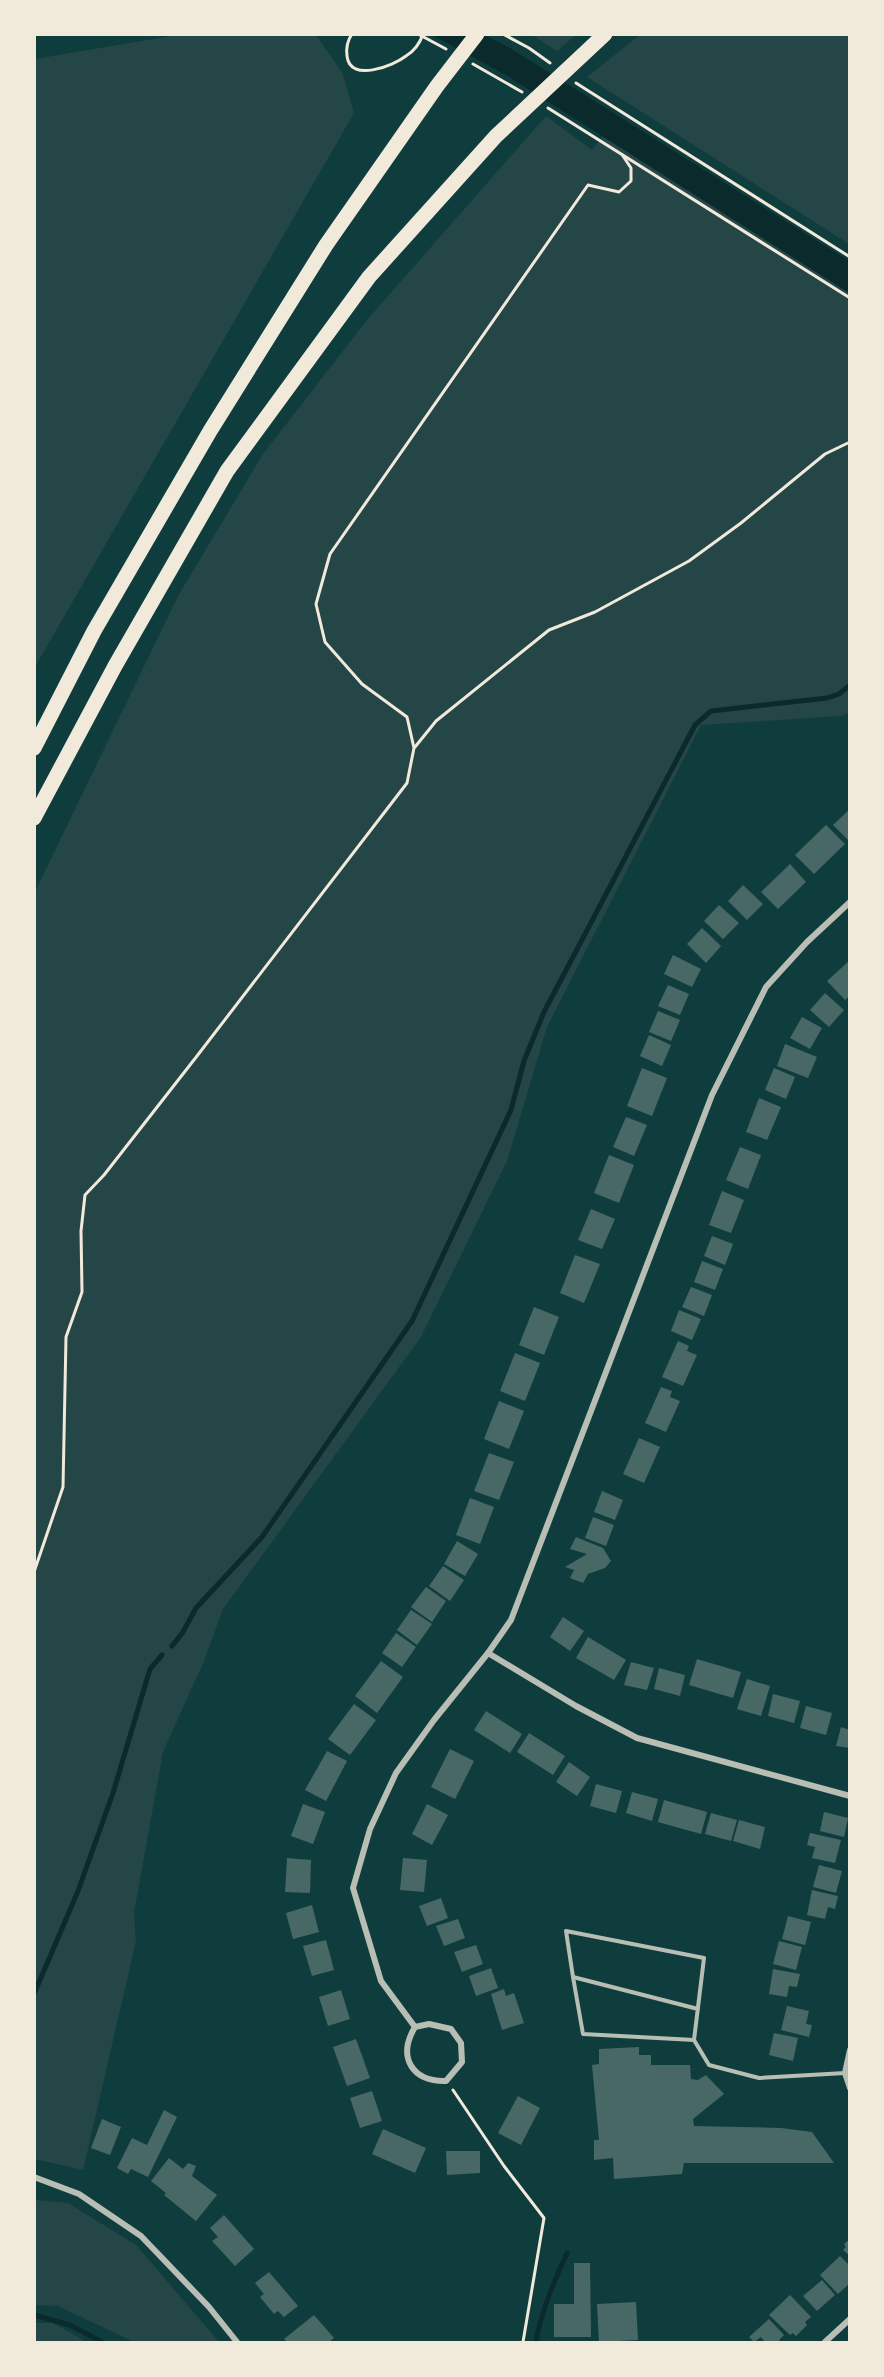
<svg xmlns="http://www.w3.org/2000/svg" width="884" height="2377" font-family="'Asap Condensed',sans-serif">
<style>
.green{fill:#244646}
.water{fill:#0a2a2b}
.lines{fill:none;stroke-linecap:round;stroke-linejoin:round}
.stream{stroke:#0a2a2b;stroke-width:5}
.building{fill:#486865}
.path{stroke:#f1e9da;stroke-width:3}
.service{stroke:#b8beb3;stroke-width:4}
.minor{stroke:#b8beb3;stroke-width:6}
.motorway{stroke:#f1e9da;stroke-width:15}
</style>
<rect width="100%" height="100%" fill="#0f3d3e"/>
<g class="green">
<path d="M177,35H316L342,72L354,113L35,667V59Z"/>
<path d="M532,35H576L557,51Z"/>
<path d="M640,35H849V244L587,77Z"/>
<path d="M546,116L592,150L603,136L849,293V713L841,716L701,725L547,1027L507,1161L421,1337L223,1609L204,1661L163,1752L134,1913L136,1941L83,2170L34,2159V894L178,596L263,454L367,320Z"/>
<path d="M35,2200L68,2203L136,2245L219,2342H134L58,2306L35,2305Z"/>
<path d="M35,2323H53L87,2342H35Z"/>
</g>
<path class="water" d="M432,35H485L510,48L849,261V293L506,75Z"/>
<g class="lines">
<g class="stream">
<path d="M172,1646L183,1632L196,1608L262,1537L412,1321L511,1110L524,1061L544,1012L695,725L711,711L827,698L839,694L850,685"/>
<path d="M34,1994L78,1891L113,1793L150,1669L162,1655"/>
<path d="M34,2315L70,2325L102,2342"/>
<path d="M536,2342C541,2311 554,2282 567,2253"/>
</g>
</g>
<g class="building">
<path d="M850,809V842L833,825Z"/>
<path d="M826,825L845,844L814,874L795,855Z"/>
<path d="M790,864L806,882L778,909L761,892Z"/>
<path d="M743,885L763,904L747,920L728,901Z"/>
<path d="M719,905L739,923L723,939L704,921Z"/>
<path d="M702,928L721,946L706,963L687,944Z"/>
<path d="M673,955L701,969L692,987L664,974Z"/>
<path d="M850,960V996L845,1000L827,981Z"/>
<path d="M668,985L689,994L680,1015L658,1006Z"/>
<path d="M825,993L844,1010L829,1027L810,1010Z"/>
<path d="M658,1011L680,1020L671,1041L649,1032Z"/>
<path d="M802,1017L822,1028L810,1049L790,1038Z"/>
<path d="M649,1035L671,1045L662,1066L640,1056Z"/>
<path d="M785,1044L817,1057L808,1078L777,1066Z"/>
<path d="M642,1068L667,1078L652,1116L627,1106Z"/>
<path d="M774,1068L795,1077L786,1099L765,1090Z"/>
<path d="M759,1098L781,1107L767,1140L746,1132Z"/>
<path d="M626,1117L647,1125L634,1156L613,1147Z"/>
<path d="M740,1147L761,1155L748,1189L726,1180Z"/>
<path d="M609,1155L634,1165L619,1203L594,1193Z"/>
<path d="M722,1191L744,1200L731,1233L709,1225Z"/>
<path d="M591,1209L615,1219L602,1249L578,1240Z"/>
<path d="M712,1236L733,1244L725,1265L704,1256Z"/>
<path d="M575,1255L600,1264L584,1303L560,1293Z"/>
<path d="M702,1261L723,1269L715,1290L694,1282Z"/>
<path d="M691,1287L712,1295L704,1316L682,1307Z"/>
<path d="M534,1307L559,1317L544,1355L519,1345Z"/>
<path d="M679,1310L701,1319L692,1340L671,1331Z"/>
<path d="M678,1341L689,1346L687,1351L697,1355L683,1386L662,1377Z"/>
<path d="M515,1353L540,1363L525,1401L500,1391Z"/>
<path d="M661,1387L672,1391L670,1397L680,1401L666,1432L645,1423Z"/>
<path d="M499,1401L524,1411L509,1449L484,1439Z"/>
<path d="M639,1438L660,1447L644,1483L623,1474Z"/>
<path d="M489,1453L514,1462L499,1500L474,1491Z"/>
<path d="M602,1491L623,1500L615,1520L594,1512Z"/>
<path d="M470,1498L494,1507L480,1544L456,1535Z"/>
<path d="M593,1517L614,1525L606,1546L585,1538Z"/>
<path d="M576,1537L603,1548L611,1561L605,1568L588,1574L583,1583L570,1578L574,1570L565,1567L587,1554L570,1549Z"/>
<path d="M457,1541L478,1554L465,1576L444,1564Z"/>
<path d="M443,1566L464,1580L450,1601L429,1586Z"/>
<path d="M426,1587L446,1601L432,1622L411,1607Z"/>
<path d="M411,1610L432,1624L417,1645L397,1630Z"/>
<path d="M563,1617L584,1631L570,1651L550,1637Z"/>
<path d="M396,1633L416,1647L402,1667L382,1653Z"/>
<path d="M588,1637L626,1660L614,1680L576,1658Z"/>
<path d="M697,1659L741,1672L733,1698L689,1685Z"/>
<path d="M381,1661L403,1677L377,1713L355,1696Z"/>
<path d="M631,1662L654,1668L647,1690L624,1685Z"/>
<path d="M659,1668L685,1675L680,1696L654,1689Z"/>
<path d="M747,1679L770,1686L761,1716L737,1709Z"/>
<path d="M773,1694L800,1701L794,1723L768,1716Z"/>
<path d="M354,1704L376,1720L350,1755L328,1739Z"/>
<path d="M806,1706L832,1713L826,1735L800,1728Z"/>
<path d="M486,1711L522,1734L510,1753L474,1730Z"/>
<path d="M841,1727L850,1730V1748L836,1746Z"/>
<path d="M529,1733L565,1756L553,1775L517,1752Z"/>
<path d="M450,1749L474,1761L455,1799L431,1787Z"/>
<path d="M327,1751L347,1761L326,1801L305,1790Z"/>
<path d="M569,1762L590,1777L577,1796L556,1782Z"/>
<path d="M596,1784L622,1791L616,1813L590,1806Z"/>
<path d="M632,1792L658,1799L652,1821L626,1813Z"/>
<path d="M664,1800L707,1812L701,1834L658,1822Z"/>
<path d="M303,1804L325,1812L313,1844L291,1836Z"/>
<path d="M427,1804L448,1815L432,1845L412,1834Z"/>
<path d="M824,1812L848,1818L844,1837L820,1831Z"/>
<path d="M711,1813L737,1820L731,1841L705,1834Z"/>
<path d="M739,1820L765,1827L760,1849L733,1841Z"/>
<path d="M810,1833L841,1840L835,1863L812,1858L815,1847L807,1845Z"/>
<path d="M287,1858L311,1860L310,1893L285,1892Z"/>
<path d="M403,1858L427,1860L424,1892L400,1890Z"/>
<path d="M819,1865L842,1871L836,1893L813,1887Z"/>
<path d="M812,1890L838,1896L835,1909L828,1907L825,1919L807,1915Z"/>
<path d="M441,1898L448,1918L427,1926L419,1906Z"/>
<path d="M312,1905L319,1932L293,1939L286,1913Z"/>
<path d="M788,1916L811,1922L805,1945L782,1939Z"/>
<path d="M458,1919L465,1938L444,1946L436,1926Z"/>
<path d="M326,1940L334,1970L312,1976L303,1946Z"/>
<path d="M779,1941L802,1947L796,1970L773,1964Z"/>
<path d="M476,1945L483,1964L462,1972L454,1952Z"/>
<path d="M491,1968L498,1988L476,1996L469,1976Z"/>
<path d="M773,1969L800,1974L797,1987L789,1986L787,1997L769,1994Z"/>
<path d="M504,1989L506,1996L514,1993L524,2023L502,2030L491,1994Z"/>
<path d="M341,1990L350,2019L328,2026L319,1997Z"/>
<path d="M787,2006L809,2011L806,2024L812,2025L809,2037L781,2030Z"/>
<path d="M774,2033L798,2038L793,2061L769,2055Z"/>
<path d="M356,2039L370,2078L347,2086L333,2047Z"/>
<path d="M639,2047V2055H651V2065H690L691,2079L698,2080L706,2075L724,2094L693,2119L694,2126L781,2128L812,2132L834,2163H684L682,2174L614,2179L613,2158L594,2160V2140H599L592,2065L599,2064V2049Z"/>
<path d="M372,2091L382,2121L360,2128L350,2098Z"/>
<path d="M518,2096L540,2108L521,2145L498,2133Z"/>
<path d="M164,2110L177,2117L148,2177L131,2169L128,2174L117,2168L132,2138L147,2145Z"/>
<path d="M102,2119L121,2127L110,2155L91,2148Z"/>
<path d="M383,2129L426,2148L415,2173L372,2154Z"/>
<path d="M446,2151H480V2173L447,2175Z"/>
<path d="M169,2158L183,2169L188,2163L196,2166L192,2176L217,2195L196,2221L164,2195L166,2193L151,2181Z"/>
<path d="M224,2215L254,2249L235,2266L212,2241L218,2237L210,2228Z"/>
<path d="M850,2239V2256L843,2250L846,2247L844,2244Z"/>
<path d="M840,2256L850,2266V2283L838,2294L820,2275Z"/>
<path d="M574,2263H590L591,2337H554V2304H574Z"/>
<path d="M269,2272L298,2306L284,2317L278,2311L274,2314L260,2297L264,2294L255,2283Z"/>
<path d="M822,2280L835,2295L817,2311L803,2296Z"/>
<path d="M790,2295L811,2317L805,2322L807,2325L796,2336L793,2333L790,2335L769,2315Z"/>
<path d="M636,2302L638,2340L599,2342L597,2304Z"/>
<path d="M314,2315L334,2338L329,2342H287L284,2339Z"/>
<path d="M769,2319L784,2335L779,2340L782,2342H763L764,2341L761,2337L754,2342L749,2337Z"/>
</g>
<g class="lines">
<g class="path">
<path d="M352,34C347,41 346,48 347,56C350,83 393,66 406,56C414,51 420,43 423,34"/>
<path d="M418,34L446,49"/>
<path d="M503,34L529,48L550,63"/>
<path d="M473,64L522,92"/>
<path d="M576,83L850,257"/>
<path d="M548,108L850,298"/>
<path d="M415,747L436,721L549,630L595,612L689,561L741,523L825,454L850,442"/>
<path d="M34,1572L63,1487L66,1337L82,1292L81,1231L85,1195L104,1175L197,1056L407,783L414,748L407,717L362,684L325,642L316,604L330,554L588,185L619,192L631,181V168L623,156"/>
<path d="M453,2090L504,2166L544,2218L523,2342"/>
</g>
<g class="service">
<path d="M573,1977L583,2034L694,2040"/>
<path d="M698,2009L573,1977L566,1931L704,1958L694,2040L709,2065L759,2078L845,2073"/>
</g>
<g class="minor">
<path d="M850,902L807,942L766,987L712,1095L511,1620L488,1653L576,1706L637,1738L850,1796"/>
<path d="M429,2024L451,2029L461,2043L462,2062L446,2081C412,2082 397,2057 415,2027Z"/>
<path d="M415,2027L381,1981L353,1888L370,1829L396,1773L434,1720L488,1653"/>
<path d="M850,2050L845,2073L850,2088"/>
<path d="M34,2177L79,2194L141,2236L209,2307L237,2342"/>
<path d="M825,2342L850,2319"/>
</g>
<g class="motorway">
<path d="M34,748L94,631L210,431L326,245L437,86L477,34"/>
<path d="M34,818L115,666L227,471L369,277L496,136L605,34"/>
</g>
</g>
<rect width="884" height="2377" fill="none" stroke="#f1e9da" stroke-width="72"/>
</svg>
